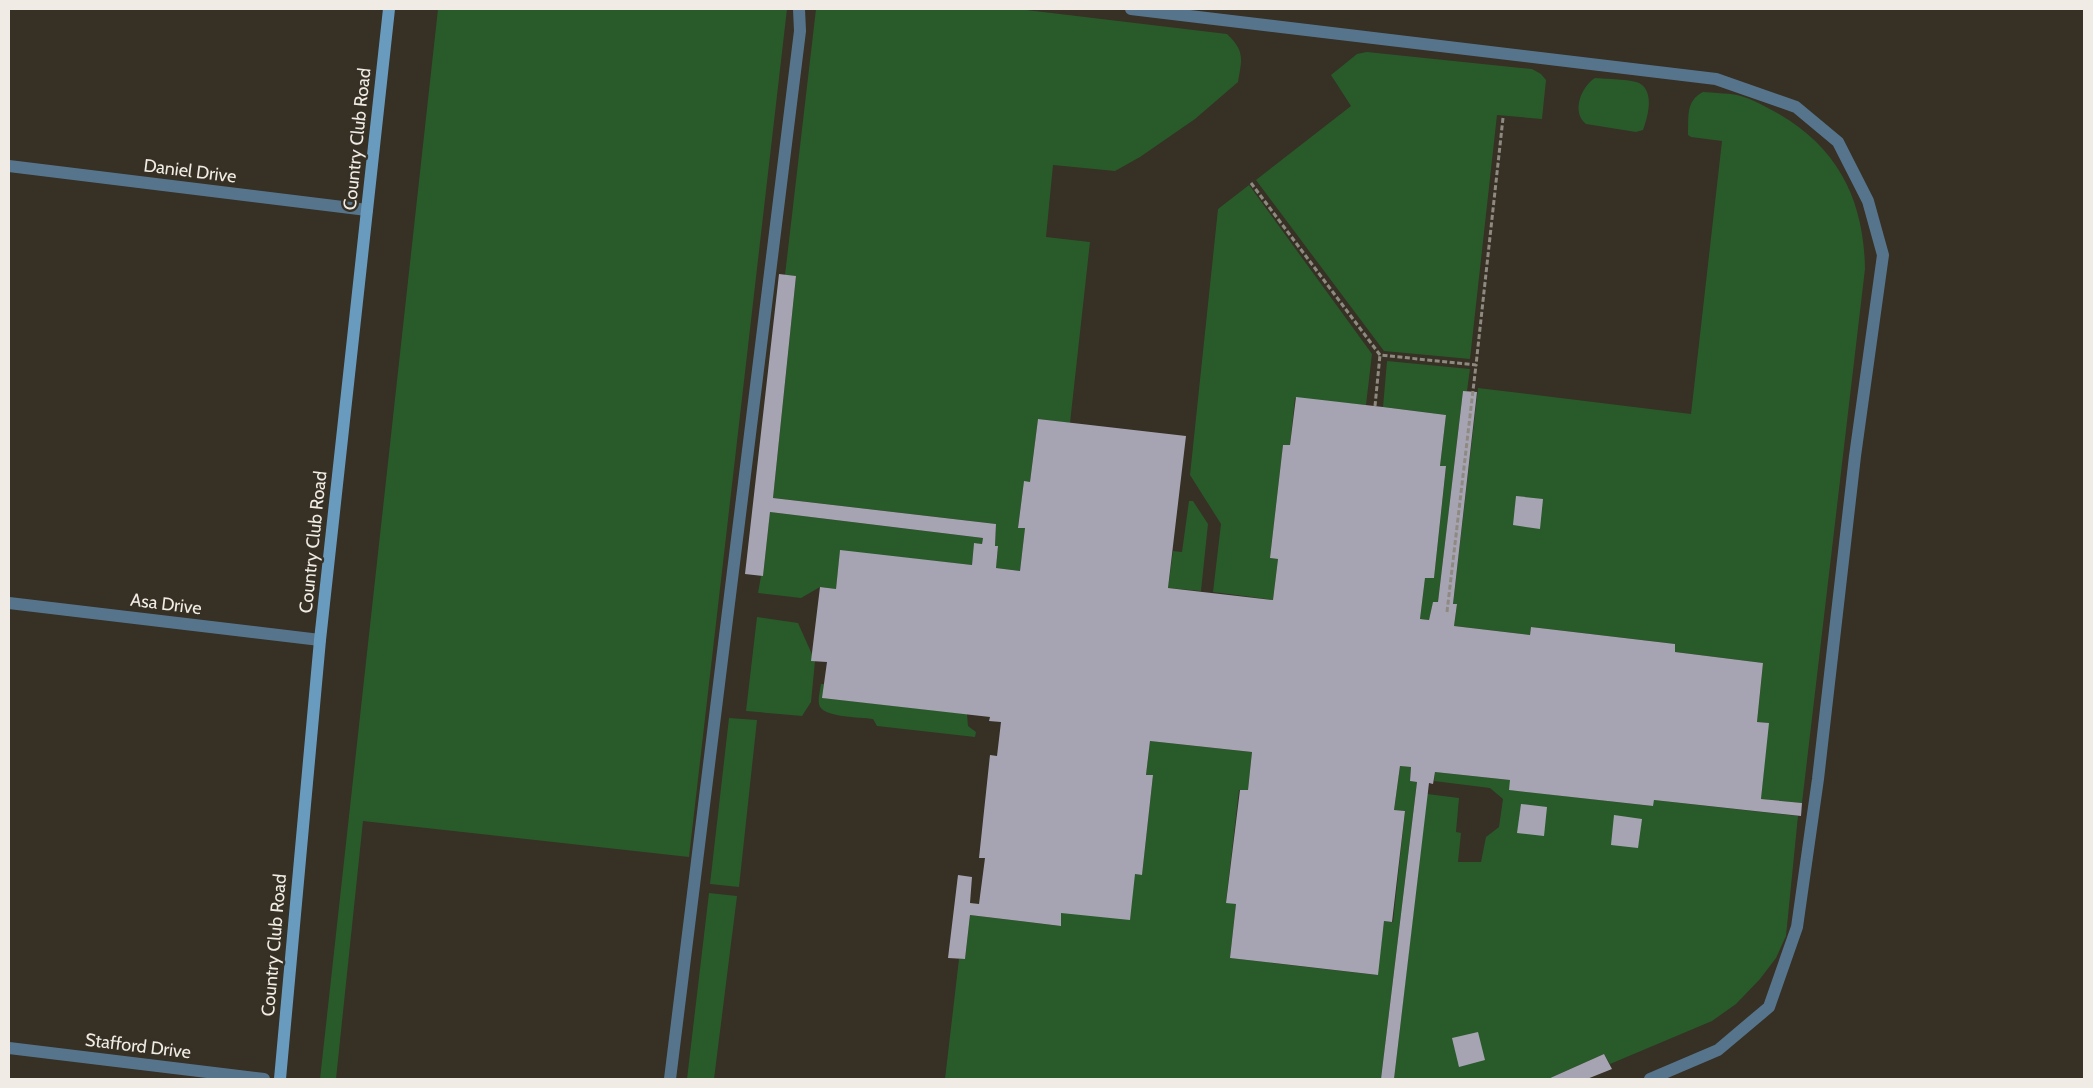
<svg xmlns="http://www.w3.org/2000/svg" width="2093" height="1088" font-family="Cabin,sans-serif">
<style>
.green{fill:#295a2a}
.building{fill:#a6a4b2}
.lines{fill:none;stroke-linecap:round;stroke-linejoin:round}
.path{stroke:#8f8a81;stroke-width:3;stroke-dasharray:5 2.5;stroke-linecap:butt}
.lane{stroke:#56758c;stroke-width:12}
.street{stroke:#56758c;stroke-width:12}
.secondary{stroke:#699bbf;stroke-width:12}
.labels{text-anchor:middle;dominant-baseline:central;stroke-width:5;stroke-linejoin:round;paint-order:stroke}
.street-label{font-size:18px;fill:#f0ece5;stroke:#363025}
</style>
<rect width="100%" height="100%" fill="#363025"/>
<g class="green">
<path d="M438,9H787L689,857L363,821L336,1079H320Z"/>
<path d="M816,9H1018L1227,34C1245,51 1242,59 1238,82L1195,119L1140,157L1115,171L1053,165L1046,237L1090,242L1070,423L1038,419L1030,482H1024L1018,527L1025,528L1020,571L996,568L998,547L995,546L996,524L773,498L796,276L785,275Z"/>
<path d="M1367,52L1532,69L1541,74L1546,80L1542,119L1497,115L1470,359L1384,351L1256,180L1351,106L1331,75L1357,54Z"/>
<path d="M1595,78C1606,79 1630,79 1639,83C1655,91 1648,117 1643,130L1636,132L1586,124C1571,112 1581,87 1595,78Z"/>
<path d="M1703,92C1714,93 1726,93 1737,95C1751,98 1766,107 1779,114C1839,149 1864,201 1865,269L1802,803L1761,799L1768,723L1757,722L1763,663L1675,652V644L1531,627L1530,635L1454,626L1457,605L1453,604L1478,388L1691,414L1722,141L1691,137L1688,135C1689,118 1685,101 1703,92Z"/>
<path d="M1249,185L1372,354L1366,405L1295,398L1290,445H1283L1270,558L1278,559L1273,600L1213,592L1221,524L1190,475L1218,209Z"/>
<path d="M1387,361L1470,369L1467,391H1463L1438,602L1433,603L1429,620L1420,619L1425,578H1434L1446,467L1440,466L1446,415L1383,407Z"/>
<path d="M1189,501H1193L1208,524L1201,591L1168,588L1173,551L1182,552Z"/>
<path d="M770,512L983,538L982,544L974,543L972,565L840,551L836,589L820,587L801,598L758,593L761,576H763Z"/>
<path d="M757,617L798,623L815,661L811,702L802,716L746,711Z"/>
<path d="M821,684H824L823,698L967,714L968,726L976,732L975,737L877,726L873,719C861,717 821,718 819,704C818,698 820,690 821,684Z"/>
<path d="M729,718L757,720L739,887L710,884Z"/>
<path d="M1150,741L1252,752L1248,790H1239L1226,902L1236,904L1230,958L1377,975L1384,921L1393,922L1405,811L1394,810L1400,766L1411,767L1410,781L1417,782L1381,1079H945L959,959H965L970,915L1060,926L1061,913L1135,874L1142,875L1153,775H1146Z"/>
<path d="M1435,772L1510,780V790L1652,806L1654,800L1798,816L1786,936L1776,958L1760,979L1736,1004L1712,1021L1610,1064L1604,1054L1548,1079H1394L1427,794L1459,798L1456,832L1461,833L1458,862H1481L1486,837L1499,827L1503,799L1490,788L1434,781Z"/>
<path d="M709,893L737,896L714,1079H687Z"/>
</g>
<g class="building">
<path d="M779,274L796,276L773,498L996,524L995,546H998L996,568L1020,571L1025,528H1018L1024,481L1030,482L1038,419L1186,436L1168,588L1273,600L1278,559L1270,558L1283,445H1290L1296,397L1383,407L1446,415L1440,466H1446L1434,578H1425L1420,619L1429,620L1433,602H1438L1463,391L1477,392L1453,604H1457L1454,626L1530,635L1531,627L1675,644V652L1763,663L1757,722L1769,723L1761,799L1802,803L1801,816L1654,800L1653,806L1509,790L1510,780L1435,772L1433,784L1429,783L1394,1079H1381L1417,782L1410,781L1411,767L1400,766L1394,810L1405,811L1392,922L1384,921L1378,975L1230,958L1236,904L1226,903L1240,790H1248L1252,752L1150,741L1146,775H1153L1142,875L1135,874L1130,920L1061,913V926L970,915L965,959L948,958L958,875L972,877L970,903L979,904L985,858H979L990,755L997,756L1001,722L989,721L990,717L822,698L827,662L811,661L820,587L836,589L840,550L972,565L974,543L982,544L983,538L770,512L763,576L745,574Z"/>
<path d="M1516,496L1543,499L1540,529L1513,525Z"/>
<path d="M1521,804L1547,807L1544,836L1517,833Z"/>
<path d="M1614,815L1642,819L1638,848L1611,845Z"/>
<path d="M1478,1032L1485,1060L1459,1067L1452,1038Z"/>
<path d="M1604,1054L1612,1069L1587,1079H1548Z"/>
</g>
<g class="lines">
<g class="path">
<path d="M1251,183L1380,355L1476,365L1503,118"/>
<path d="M1375,406L1380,355"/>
<path d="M1447,612L1476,365"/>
</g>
<g class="lane">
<path d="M1131,9L1716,79L1796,107L1838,142L1868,201L1883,255L1855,456L1818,779L1797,927L1769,1007L1718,1050L1650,1079"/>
<path d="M670,1079L800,31L799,9"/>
</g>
<g class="street">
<path d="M9,166L367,210"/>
<path d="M9,603L320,640"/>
<path d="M9,1048L264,1079"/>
</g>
<path class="secondary" d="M280,1079L320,640L389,9"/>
</g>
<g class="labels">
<g class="street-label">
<text transform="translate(357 139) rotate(-84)">Country Club Road</text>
<text transform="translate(190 171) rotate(7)">Daniel Drive</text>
<text transform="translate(313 542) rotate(-84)">Country Club Road</text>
<text transform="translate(166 604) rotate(7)">Asa Drive</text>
<text transform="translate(274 945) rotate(-85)">Country Club Road</text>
<text transform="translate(138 1046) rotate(7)">Stafford Drive</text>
</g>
</g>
<rect width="2093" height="1088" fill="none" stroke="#f0ece5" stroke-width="20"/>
</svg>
